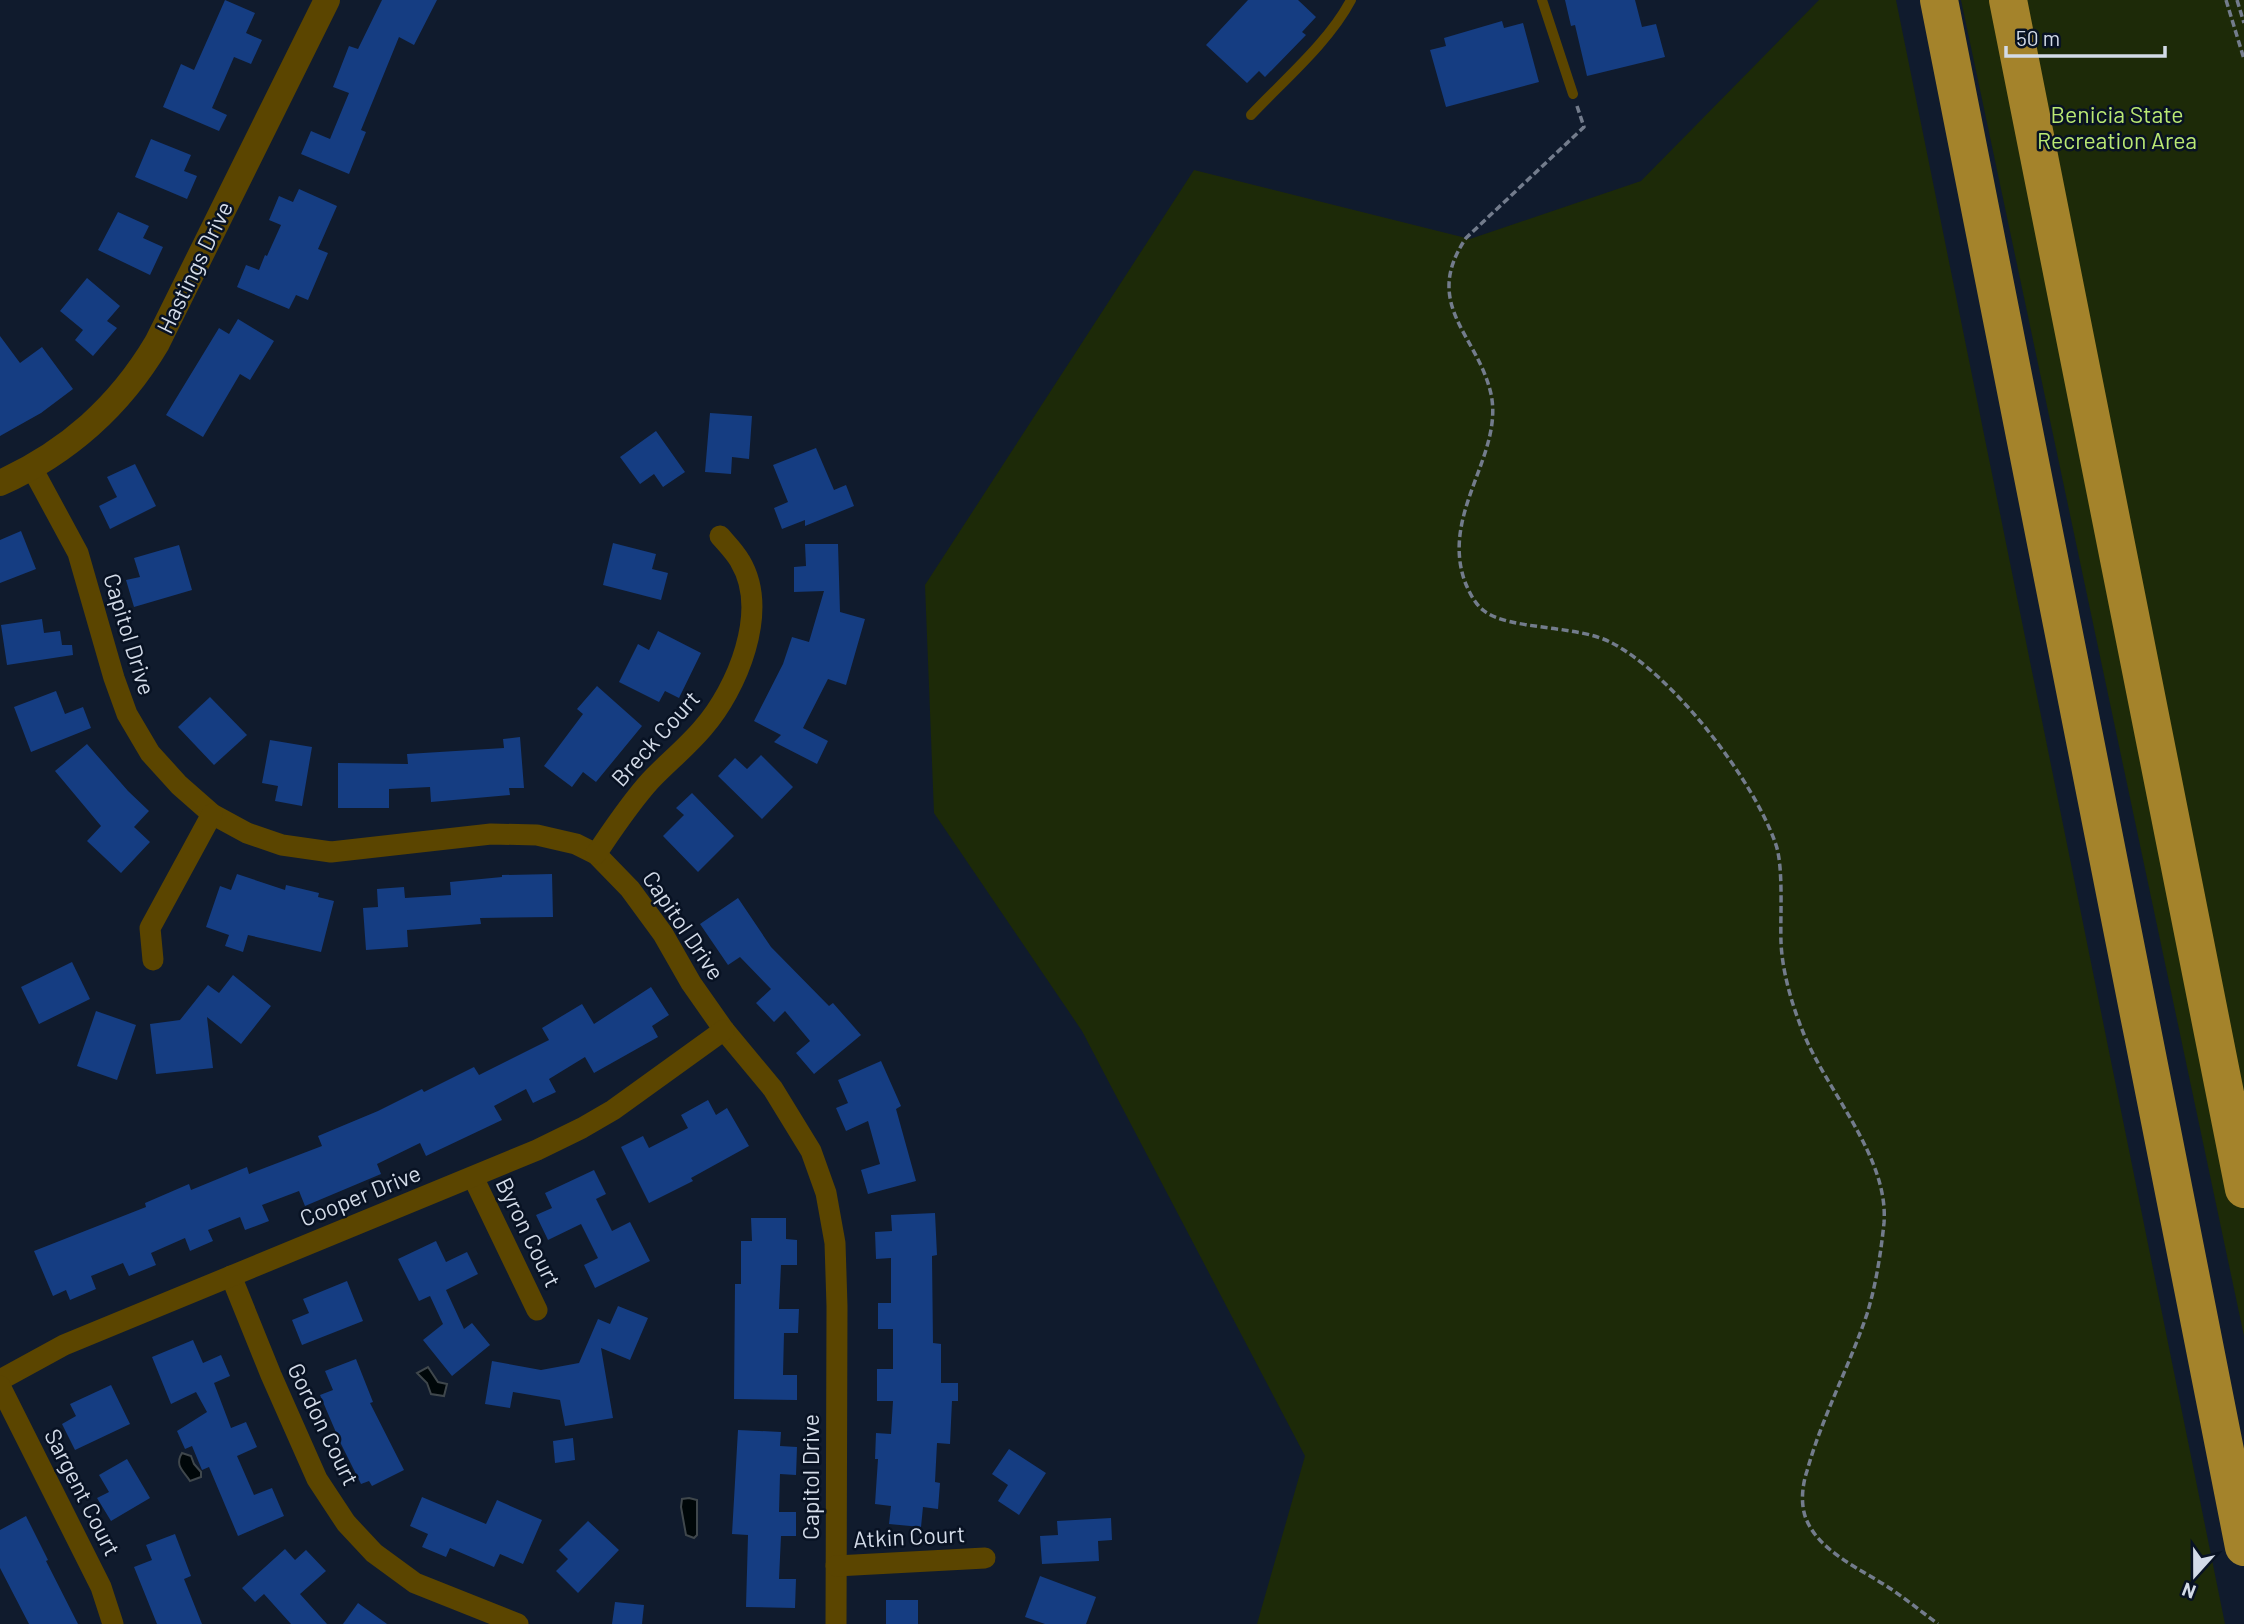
<svg xmlns="http://www.w3.org/2000/svg" width="2244" height="1624" font-family="Barlow,sans-serif">
<style>
.green{fill:#1d2a08}
.water{fill:#000709;stroke:#3f474c;stroke-width:2}
.building{fill:#153d82}
.lines{fill:none;stroke-linecap:round;stroke-linejoin:round}
.path{stroke:#737c8c;stroke-width:3.5;stroke-dasharray:7 3.5;stroke-linecap:butt}
.service{stroke:#5b4500;stroke-width:10}
.minor{stroke:#5b4500;stroke-width:21}
.tertiary{stroke:#5b4500;stroke-width:26}
.motorway{stroke:#a4832b;stroke-width:38}
.labels{text-anchor:middle;dominant-baseline:central;stroke-width:5;stroke-linejoin:round;paint-order:stroke}
.park-label{font-size:23px;fill:#bae873;stroke:#081223}
.street-label{font-size:23px;fill:#d3dbe8;stroke:#081223}
</style>
<rect width="100%" height="100%" fill="#101b2d"/>
<g class="green">
<path d="M1819,0H1896L2225,1624H1257L1305,1456L1082,1031L934,813L925,585L1194,170L1470,239L1641,181Z"/>
<path d="M1961,0H2244V1336Z"/>
</g>
<g class="water">
<path d="M428,1367L438,1382L447,1384L444,1396L431,1394L427,1383L417,1373Z"/>
<path d="M182,1453L191,1456L194,1464L201,1472V1477L190,1481C184,1471 174,1466 182,1453Z"/>
<path d="M689,1498L697,1500V1535L694,1538L686,1535L681,1507L682,1499Z"/>
</g>
<g class="building">
<path d="M225,0L255,13L246,33L262,40L251,64L234,57L212,108L227,115L219,131L163,107L181,64L194,70Z"/>
<path d="M382,0H437L414,45L399,37L361,130L366,132L349,174L301,154L311,131L330,139L349,93L333,87L349,46L358,49Z"/>
<path d="M1248,0H1298L1316,17L1302,32L1306,35L1265,77L1259,71L1247,83L1206,45Z"/>
<path d="M1565,0H1635L1642,27L1656,24L1665,57L1587,76L1575,25L1571,26Z"/>
<path d="M1502,21L1504,28L1523,23L1539,82L1446,107L1430,50L1446,46L1444,38Z"/>
<path d="M151,139L191,155L184,171L197,176L187,199L135,177Z"/>
<path d="M299,189L337,206L318,249L328,253L308,300L296,295L289,309L237,287L246,265L259,270L265,255L267,256L281,225L269,220L279,196L293,202Z"/>
<path d="M118,212L149,226L143,238L163,247L150,275L98,250Z"/>
<path d="M87,278L120,306L107,321L117,328L93,356L75,340L83,330L60,311Z"/>
<path d="M238,319L274,341L250,380L240,374L203,437L166,415L219,328L229,334Z"/>
<path d="M0,336L20,363L42,347L73,389L41,413L0,436Z"/>
<path d="M710,413L752,416L749,459L732,457L731,474L705,472Z"/>
<path d="M656,431L685,472L663,487L654,474L640,484L620,457Z"/>
<path d="M816,448L834,490L846,485L854,506L805,526V520L782,529L774,508L788,502L773,465Z"/>
<path d="M135,464L156,506L110,529L99,506L117,497L107,477Z"/>
<path d="M21,531L36,569L0,583V540Z"/>
<path d="M613,543L656,554L652,569L668,573L661,600L603,585Z"/>
<path d="M805,544H838L840,612L865,619L846,685L828,679L803,728L828,741L817,764L774,742L781,735L754,721L783,664L792,637L809,642L824,591L794,592V567L806,566Z"/>
<path d="M179,545L192,590L134,607L126,580L140,577L134,558Z"/>
<path d="M42,619L44,633L60,631L62,645H72L73,655L7,665L1,625Z"/>
<path d="M658,631L701,653L679,698L665,691L659,702L619,682L638,644L649,650Z"/>
<path d="M597,686L642,726L596,782L583,772L572,787L544,766L583,714L577,709Z"/>
<path d="M56,691L65,714L83,707L91,728L31,752L14,707Z"/>
<path d="M210,697L247,735L214,765L178,727Z"/>
<path d="M520,737L524,788H509L510,795L431,802L430,787L389,789V808H338V763L408,764L407,754L504,748L503,739Z"/>
<path d="M270,740L312,747L302,806L275,801L278,786L262,783Z"/>
<path d="M87,744L128,791L149,811L134,827L150,842L121,873L87,841L101,826L55,771Z"/>
<path d="M761,755L793,787L762,819L718,776L735,758L747,769Z"/>
<path d="M692,793L734,836L698,872L663,836L684,815L676,808Z"/>
<path d="M237,874L285,890L286,885L319,893L318,897L334,901L321,952L248,935L243,952L225,946L229,935L206,927L220,886L231,890Z"/>
<path d="M552,874L553,917L480,918L481,924L407,930L408,947L366,950L363,908L378,907L377,889L404,887L405,898L451,895L450,882L502,877V875Z"/>
<path d="M738,898L771,947L829,1006L833,1003L861,1035L814,1074L796,1053L810,1041L785,1011L774,1022L756,1003L771,989L740,957L728,965L700,924Z"/>
<path d="M72,962L90,999L39,1024L21,987Z"/>
<path d="M233,975L271,1006L241,1044L207,1017L213,1068L156,1074L150,1024L180,1020L208,985L219,993Z"/>
<path d="M651,987L669,1015L652,1026L658,1037L594,1073L585,1057L549,1079L556,1092L533,1103L526,1089L494,1106L502,1120L426,1156L420,1143L377,1164L381,1174L305,1206L299,1191L262,1205L269,1221L245,1230L240,1217L208,1230L213,1241L190,1251L185,1238L151,1253L156,1265L129,1276L123,1263L91,1276L96,1289L70,1300L66,1290L53,1296L34,1251L146,1207L145,1203L189,1184L191,1190L247,1167L249,1174L322,1146L318,1136L378,1111L422,1089L424,1092L474,1067L479,1075L549,1040L542,1028L582,1004L594,1024Z"/>
<path d="M96,1011L136,1025L117,1080L77,1066Z"/>
<path d="M881,1061L901,1106L896,1109L916,1181L868,1194L861,1170L880,1164L868,1121L846,1131L836,1108L848,1103L838,1080Z"/>
<path d="M708,1100L716,1115L727,1108L749,1146L691,1178L693,1181L649,1203L621,1147L643,1136L649,1148L688,1128L681,1115Z"/>
<path d="M594,1170L606,1194L596,1199L612,1231L630,1222L650,1261L595,1288L584,1265L598,1258L581,1224L548,1240L536,1215L552,1208L545,1193Z"/>
<path d="M935,1213L937,1255L932,1256L933,1343L941,1344V1383H958V1401H952L950,1444L937,1443L935,1482L940,1483L938,1509L923,1507L921,1527L889,1524L891,1506L875,1504L878,1459H875L876,1433L891,1434L893,1401H877V1369H893V1329H878V1303H891V1258L876,1259L875,1232L892,1231L891,1215Z"/>
<path d="M751,1218H786V1239L797,1240V1265H781L779,1309H799L798,1333H784L783,1375H797V1400L734,1399L735,1284H741V1241H752Z"/>
<path d="M436,1241L446,1262L467,1252L478,1274L446,1290L464,1329L472,1323L490,1345L452,1376L423,1340L443,1324L430,1296L419,1301L398,1259Z"/>
<path d="M347,1281L363,1321L302,1345L292,1320L309,1313L303,1299Z"/>
<path d="M618,1306L648,1318L630,1360L601,1348L613,1418L565,1426L560,1400L513,1392L510,1408L485,1404L492,1361L541,1370L579,1363L598,1319L610,1324Z"/>
<path d="M193,1340L203,1363L221,1355L230,1376L214,1383L231,1428L246,1422L257,1447L237,1456L254,1495L272,1488L284,1516L238,1536L209,1467L202,1470L192,1446L185,1449L177,1431L207,1412L196,1392L171,1404L152,1357Z"/>
<path d="M356,1359L373,1402L370,1403L404,1470L372,1486L369,1481L361,1484L341,1444L320,1395L333,1390L325,1371Z"/>
<path d="M111,1385L130,1424L75,1450L62,1424L76,1416L70,1404Z"/>
<path d="M738,1430L781,1432L780,1446L797,1447L796,1475L780,1474L779,1512H796V1536H781L779,1579H796L795,1608L746,1607L748,1535L732,1534Z"/>
<path d="M573,1438L575,1460L555,1463L553,1441Z"/>
<path d="M1009,1449L1046,1473L1019,1515L998,1501L1008,1485L992,1474Z"/>
<path d="M127,1459L150,1498L111,1521L97,1498L109,1492L99,1475Z"/>
<path d="M422,1497L486,1524L497,1500L542,1520L523,1564L500,1554L494,1567L450,1548L446,1557L422,1547L428,1534L410,1526Z"/>
<path d="M26,1516L48,1560L46,1561L78,1624H29L0,1568V1530Z"/>
<path d="M1111,1518L1112,1540L1098,1541L1099,1561L1042,1564L1040,1536L1058,1535L1057,1521Z"/>
<path d="M588,1521L619,1550L578,1593L556,1571L568,1559L559,1550Z"/>
<path d="M175,1534L191,1576L184,1579L202,1624H157L134,1567L152,1560L146,1545Z"/>
<path d="M285,1549L295,1560L306,1550L326,1571L300,1594L327,1624H291L264,1594L255,1602L242,1588Z"/>
<path d="M1040,1576L1096,1597L1086,1624H1045L1025,1617Z"/>
<rect x="886" y="1600" width="32" height="24"/>
<path d="M615,1602L644,1605L642,1624H612Z"/>
<path d="M358,1603L387,1624H343Z"/>
</g>
<g class="lines">
<g class="path">
<path d="M2226,0L2244,59"/>
<path d="M2237,0L2244,23"/>
<path d="M1577,106L1584,127L1466,238C1421,305 1478,335 1491,394C1504,455 1440,513 1465,582C1469,592 1475,604 1483,610C1508,631 1577,624 1612,643C1673,675 1752,778 1775,842C1784,864 1780,916 1781,942C1782,971 1792,1005 1803,1032C1827,1092 1889,1157 1884,1223C1881,1252 1876,1285 1867,1314C1849,1367 1822,1417 1807,1471C1802,1486 1800,1506 1807,1521C1821,1553 1863,1570 1891,1589C1907,1600 1922,1612 1938,1624"/>
</g>
<g class="service">
<path d="M1542,0L1573,94"/>
<path d="M1251,115C1284,80 1329,42 1351,0"/>
</g>
<g class="minor">
<path d="M32,468L78,553L114,678L127,714L150,753L179,785L212,814L247,833L282,845L331,852L491,834L537,835L576,844L596,854L630,889L663,934L691,983L724,1030L773,1089L811,1151L826,1193L835,1243L837,1306L836,1624"/>
<path d="M596,854C613,829 630,803 650,781C667,763 687,747 703,728C737,689 770,611 740,561C735,552 727,544 720,536"/>
<path d="M153,960L150,928L212,814"/>
<path d="M473,1177L537,1310"/>
<path d="M231,1276L271,1375L317,1479L346,1523L374,1553L415,1583L518,1624"/>
<path d="M0,1380L64,1345L537,1150L582,1128L613,1110L724,1030"/>
<path d="M0,1386L101,1587L113,1624"/>
<path d="M836,1566L985,1558"/>
</g>
<path class="tertiary" d="M0,483C68,452 119,407 157,343L327,0"/>
<g class="motorway">
<path d="M1939,0L2244,1547"/>
<path d="M2008,0L2244,1189"/>
</g>
</g>
<g class="labels">
<g class="park-label">
<text x="2117" y="114">Benicia State<tspan x="2117" dy="26">Recreation Area</tspan></text>
</g>
<g class="street-label">
<text transform="translate(194 267) rotate(-64)">Hastings Drive</text>
<text transform="translate(130 634) rotate(73)">Capitol Drive</text>
<text transform="translate(655 738) rotate(-48)">Breck Court</text>
<text transform="translate(684 925) rotate(56)">Capitol Drive</text>
<text transform="translate(360 1195) rotate(-22)">Cooper Drive</text>
<text transform="translate(529 1232) rotate(64)">Byron Court</text>
<text transform="translate(324 1424) rotate(64)">Gordon Court</text>
<text transform="translate(810 1477) rotate(-90)">Capitol Drive</text>
<text transform="translate(83 1492) rotate(63)">Sargent Court</text>
<text transform="translate(909 1536) rotate(-3)">Atkin Court</text>
</g>
</g>
<g transform="translate(2195 1575) rotate(201)" stroke="#081223" stroke-width="5" paint-order="stroke">
<path d="M0-5L12 26L0 18L-12 26Z" fill="#d3dbe8"/>
<text y="-10" font-size="19" font-weight="bold" text-anchor="middle" fill="#d3dbe8">N</text>
</g>
<path d="M2006 46v10h159v-10" fill="none" stroke="#d3dbe8" stroke-width="3.5"/>
<text x="2016" y="46" font-size="21" fill="#d3dbe8" stroke="#081223" stroke-width="5" paint-order="stroke">50 m</text>
</svg>
